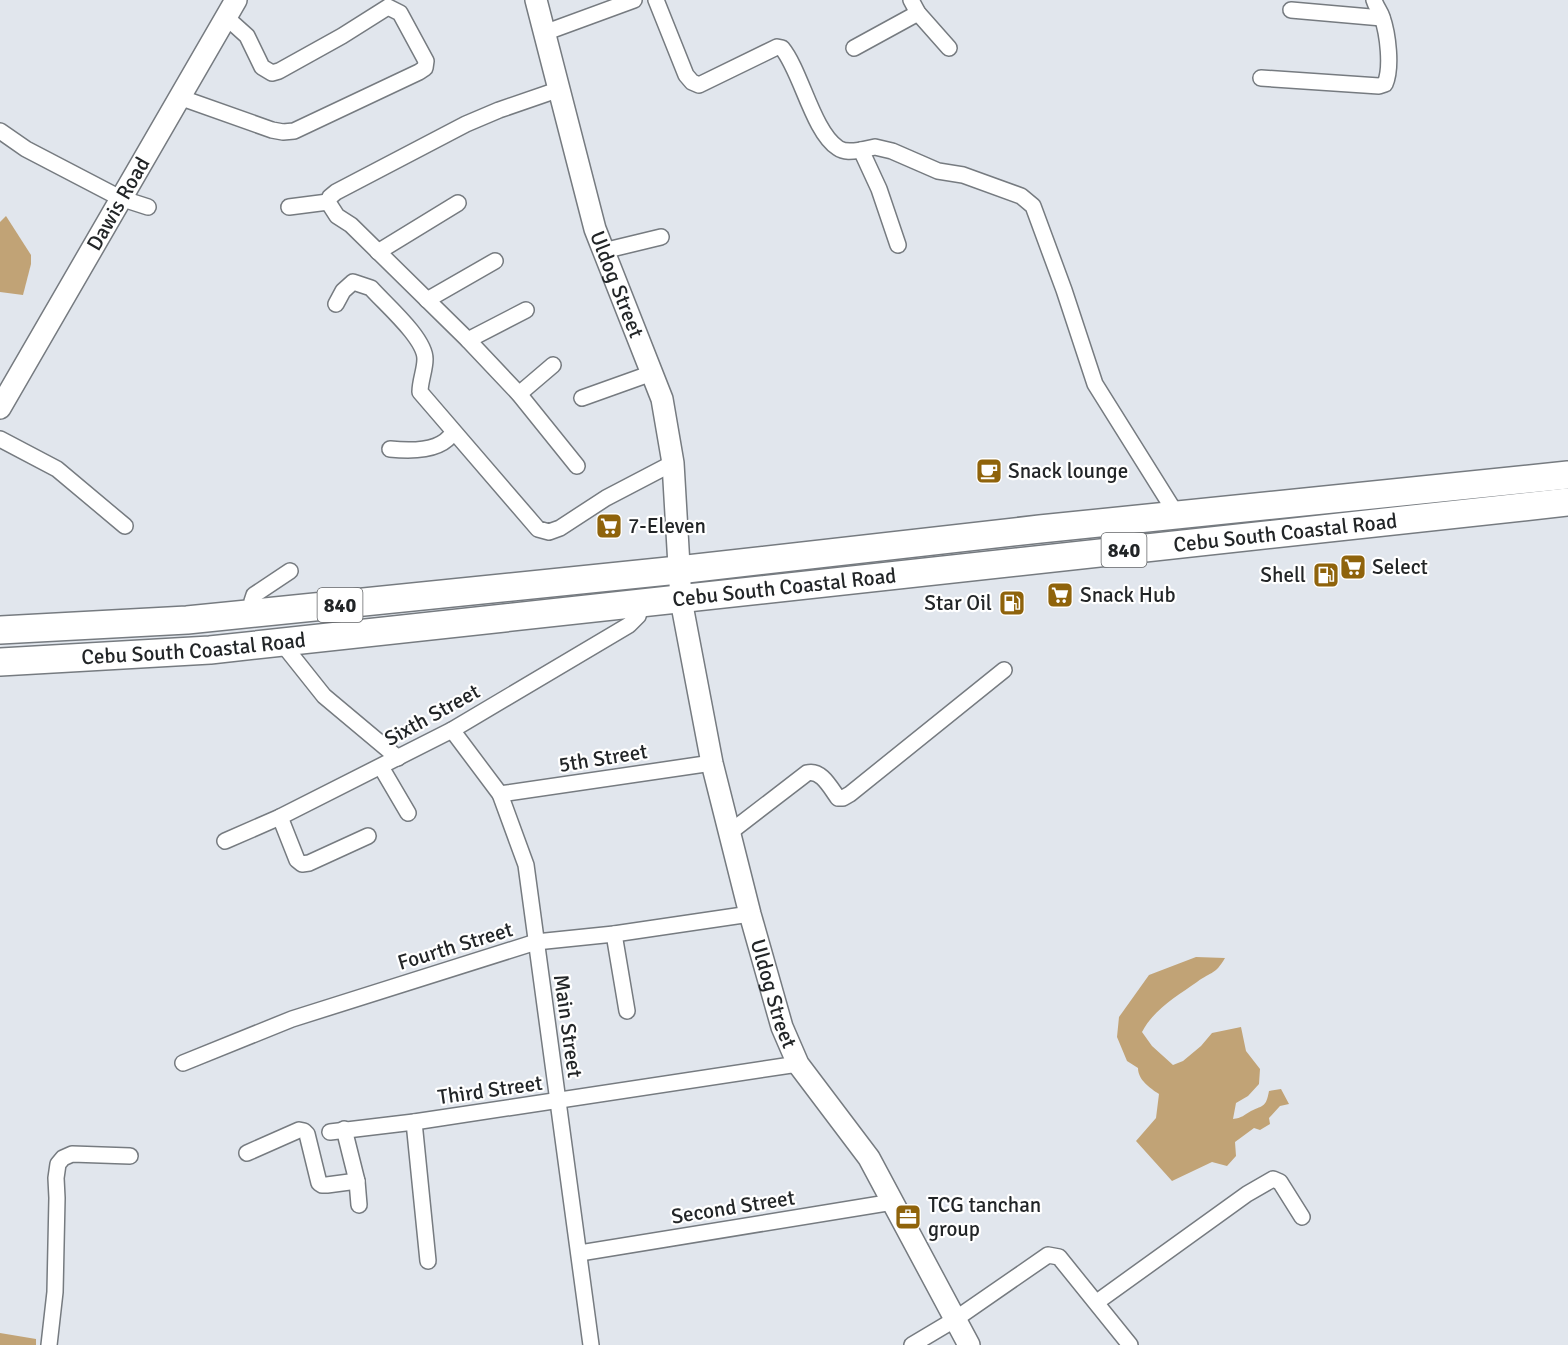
<svg xmlns="http://www.w3.org/2000/svg" width="1568" height="1345" font-family="Signika,sans-serif">
<style>
.forest{fill:#c1a376}
.lines{fill:none;stroke-linecap:round;stroke-linejoin:round}
.street-casing{stroke:#767b80;stroke-width:18}
.secondary-casing{stroke:#767b80;stroke-width:24}
.highway-casing{stroke:#767b80;stroke-width:30}
.street{stroke:#fff;stroke-width:15}
.secondary{stroke:#fff;stroke-width:21}
.highway{stroke:#fff;stroke-width:27}
.labels{text-anchor:middle;dominant-baseline:central;stroke-width:4.5;stroke-linejoin:round;paint-order:stroke}
.shield{fill:#fff;stroke:#646668;stroke-width:1.5}
.shield-label{font-size:20px;font-weight:bold;fill:#222527}
.street-label{font-size:21px;fill:#222527;stroke:#fff}
.poi-label{font-size:21px;fill:#222527;stroke:#fff;text-anchor:start}
</style>
<rect width="100%" height="100%" fill="#e1e6ed"/>
<g class="forest">
<path d="M6,216L31,255V264L23,295L0,292V222Z"/>
<path d="M1196,957L1225,958C1215,975 1212,971 1197,982C1177,996 1154,1009 1142,1032L1152,1046L1173,1065L1183,1061L1201,1046L1212,1033L1241,1027L1246,1051L1260,1069L1259,1084L1248,1096L1236,1103L1233,1119C1242,1118 1244,1115 1251,1111C1264,1105 1266,1107 1269,1091L1281,1089L1289,1104L1280,1106L1269,1118L1270,1124L1260,1130L1254,1128L1235,1142L1236,1156L1227,1166L1212,1162L1172,1181L1136,1141L1156,1118L1159,1094C1150,1088 1138,1080 1138,1068L1127,1061L1117,1037L1119,1017L1149,975Z"/>
<path d="M0,1333L36,1339V1345H0Z"/>
</g>
<g class="lines">
<defs>
<g id="street">
<path d="M656,0L686,75L692,82L699,85L777,47L782,48C801,71 813,132 838,148C845,153 854,151 861,150L879,189L898,245"/>
<path d="M911,0L918,13L949,48"/>
<path d="M1291,10L1382,18"/>
<path d="M544,33L634,0"/>
<path d="M854,48L918,13"/>
<path d="M1261,78L1379,86L1385,84C1392,68 1388,34 1382,17C1380,11 1376,7 1374,0"/>
<path d="M179,97L272,130L283,132L294,131L419,72L425,68L426,61L400,13L388,7L342,36L279,71L272,73L262,67L247,36L227,18"/>
<path d="M0,131L26,149L120,198L148,207"/>
<path d="M861,150L875,147L892,151L938,171L963,175L1021,196L1033,206L1064,290L1095,384L1177,515"/>
<path d="M328,202L337,216L351,225L468,340L519,394L577,466"/>
<path d="M328,202L330,197L336,192L466,124L499,110L560,89"/>
<path d="M289,207L328,202"/>
<path d="M603,251L661,237"/>
<path d="M378,252L458,203"/>
<path d="M427,300L495,261"/>
<path d="M336,304L343,291L353,282L371,288C385,304 425,338 425,359C425,370 420,381 420,392L538,529L549,532L560,528L606,498L673,463"/>
<path d="M468,340L526,310"/>
<path d="M519,394L553,365"/>
<path d="M582,398L652,373"/>
<path d="M0,439L57,469L125,526"/>
<path d="M390,449C409,451 442,452 453,432"/>
<path d="M255,613L252,601L254,595L290,571"/>
<path d="M281,642L324,696L398,758"/>
<path d="M452,730L500,794L526,865L591,1345"/>
<path d="M381,767L408,813"/>
<path d="M500,794L712,763"/>
<path d="M280,817L297,860L302,864L309,863L368,836"/>
<path d="M729,833L807,773C821,769 830,787 838,798H843L850,794L1004,670"/>
<path d="M225,841L280,817L452,730L629,625L638,616L642,603"/>
<path d="M614,934L627,1011"/>
<path d="M183,1063L292,1019L536,942L614,934L750,914"/>
<path d="M414,1122L428,1261"/>
<path d="M344,1129L357,1181L359,1205"/>
<path d="M330,1132L414,1122L798,1064"/>
<path d="M247,1153L299,1130L304,1131L307,1134L319,1183L322,1185H327L357,1181"/>
<path d="M580,1253L893,1202"/>
<path d="M1097,1302L1247,1194L1273,1179L1280,1182L1302,1217"/>
<path d="M49,1345L55,1292L57,1198L56,1178L58,1164L63,1158L72,1154L130,1156"/>
<path d="M912,1345L954,1320L1048,1255L1059,1257L1130,1345"/>
</g>
<g id="secondary">
<path id="s1" d="M536,0L595,229L662,399L673,463L681,600L712,763L750,914L782,1027L798,1064L869,1158L969,1345"/>
<path id="s2" d="M0,408L236,0"/>
</g>
<g id="highway">
<path d="M0,630L187,620L678,570L1040,529L1568,475"/>
<path id="s3" d="M0,662L210,650L1568,502"/>
</g>
</defs>
<use href="#street" class="street-casing"/>
<use href="#secondary" class="secondary-casing"/>
<use href="#highway" class="highway-casing"/>
<use href="#street" class="street"/>
<use href="#secondary" class="secondary"/>
<use href="#highway" class="highway"/>
</g>
<defs>
<symbol id="cafe-square" viewBox="-11 -11 22 22"><rect x="-9" y="-9" width="18" height="18" rx="4" fill="#8f630b" stroke="#fff"/><path d="M-5.5-4.5H6V0H3Q3 3.5 0 3.5H-2.5Q-5.5 3.5-5.5 0ZM3-3.2v2h1.7v-2ZM-6 4.5H4V6H-6Z" fill="#fff"/></symbol>
<symbol id="supermarket-square" viewBox="-11 -11 22 22"><rect x="-9" y="-9" width="18" height="18" rx="4" fill="#8f630b" stroke="#fff"/><path d="M-6-5.5h2.5l.6 2H6L4.5 2H-2.5L-4.4-4H-6ZM-1.5 3.2a1.3 1.3 0 1 0 .1 0ZM3 3.2a1.3 1.3 0 1 0 .1 0Z" fill="#fff"/></symbol>
<symbol id="fuel-square" viewBox="-11 -11 22 22"><rect x="-9" y="-9" width="18" height="18" rx="4" fill="#8f630b" stroke="#fff"/><path d="M-5.5-6h7V0h2V4h1.3V-2.5L3-4.5l.8-.8L6-3V5H2.5V1h-1V6h-7ZM-4.2-4.7v3.2H.2V-4.7Z" fill="#fff"/></symbol>
<symbol id="office-square" viewBox="-11 -11 22 22"><rect x="-9" y="-9" width="18" height="18" rx="4" fill="#8f630b" stroke="#fff"/><path d="M-6-3h4V-5.5h4V-3h4V5H-6ZM-1-4.5V-3h2v-1.5ZM-6 0V1H6V0Z" fill="#fff"/></symbol>
</defs>
<g fill-rule="evenodd">
<use href="#cafe-square" x="974" y="456" width="30" height="30"/>
<use href="#supermarket-square" x="594" y="511" width="30" height="30"/>
<use href="#supermarket-square" x="1338" y="552" width="30" height="30"/>
<use href="#fuel-square" x="1311" y="560" width="30" height="30"/>
<use href="#supermarket-square" x="1045" y="580" width="30" height="30"/>
<use href="#fuel-square" x="997" y="588" width="30" height="30"/>
<use href="#office-square" x="893" y="1202" width="30" height="30"/>
</g>
<g class="labels">
<g class="shield">
<rect x="1101.5" y="533" width="45" height="34" rx="4.5"/>
<rect x="317.5" y="588" width="45" height="34" rx="4.5"/>
</g>
<g class="shield-label">
<text x="1124" y="550">840</text>
<text x="340" y="605">840</text>
</g>
<g class="street-label">
<text stroke="none"><textPath href="#s2" startOffset="236">Dawis Road</textPath></text>
<text stroke="none"><textPath href="#s1" startOffset="296">Uldog Street</textPath></text>
<text stroke="none"><textPath href="#s3" startOffset="1292">Cebu South Coastal Road</textPath></text>
<text stroke="none"><textPath href="#s3" startOffset="788">Cebu South Coastal Road</textPath></text>
<text stroke="none"><textPath href="#s3" startOffset="194">Cebu South Coastal Road</textPath></text>
<text transform="translate(432 715) rotate(-29)">Sixth Street</text>
<text transform="translate(603 758) rotate(-9)">5th Street</text>
<text transform="translate(455 946) rotate(-17)">Fourth Street</text>
<text stroke="none"><textPath href="#s1" startOffset="1026">Uldog Street</textPath></text>
<text transform="translate(568 1026) rotate(82)">Main Street</text>
<text transform="translate(490 1090) rotate(-8)">Third Street</text>
<text transform="translate(733 1207) rotate(-9)">Second Street</text>
</g>
<g class="poi-label">
<text x="1008" y="471">Snack lounge</text>
<text x="628" y="526">7-Eleven</text>
<text x="1372" y="567">Select</text>
<text x="1306" y="575" text-anchor="end">Shell</text>
<text x="1080" y="595">Snack Hub</text>
<text x="992" y="603" text-anchor="end">Star Oil</text>
<text x="928" y="1205">TCG tanchan<tspan x="928" dy="24">group</tspan></text>
</g>
</g>
</svg>
